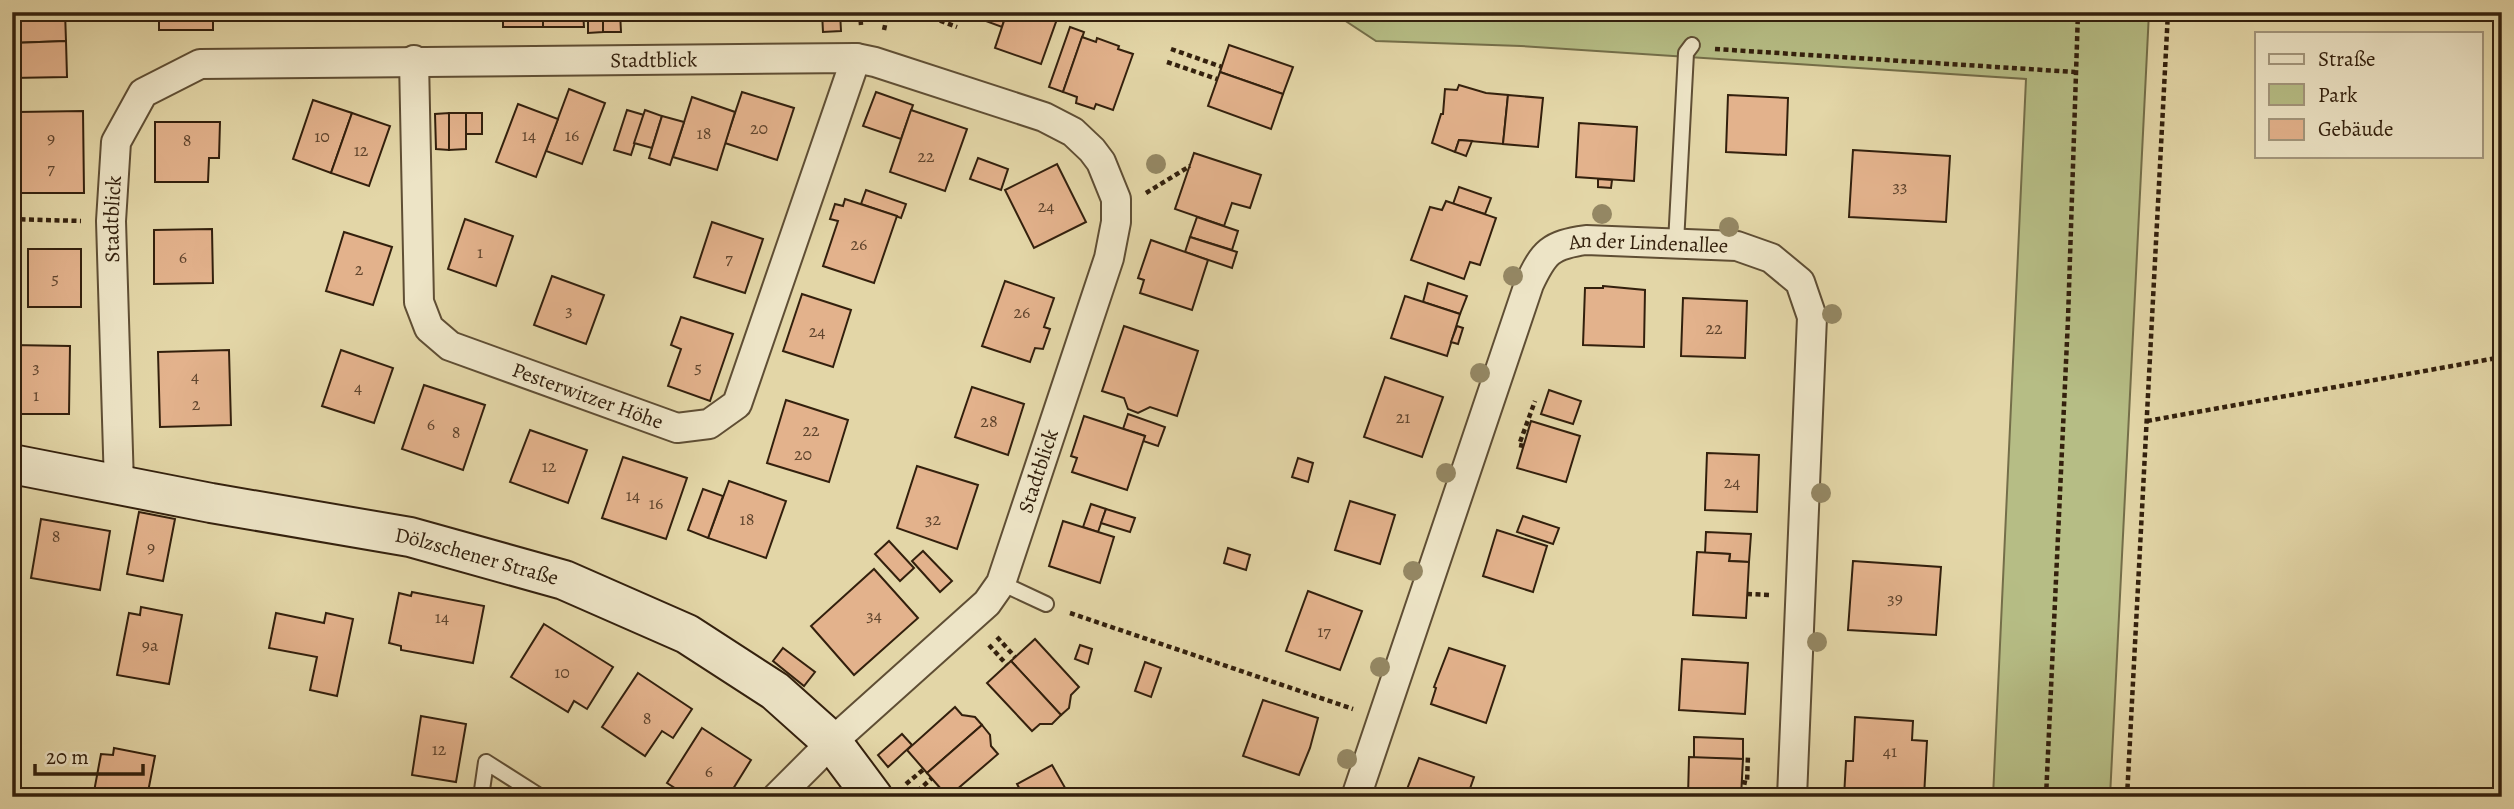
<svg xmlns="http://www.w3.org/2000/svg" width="2514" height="809" font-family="Alegreya,serif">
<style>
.green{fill:#b6bd85;stroke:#746e49;stroke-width:2}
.building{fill:#e3b28c;stroke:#33200d;stroke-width:2}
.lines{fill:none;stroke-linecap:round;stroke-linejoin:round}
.lane-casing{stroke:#5f4e34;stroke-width:18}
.street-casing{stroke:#5f4e34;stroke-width:32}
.secondary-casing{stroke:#33200d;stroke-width:42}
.path{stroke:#33200d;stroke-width:4.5;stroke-dasharray:5 3.5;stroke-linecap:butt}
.lane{stroke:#ede4c6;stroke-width:14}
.street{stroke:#ede4c6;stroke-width:28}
.secondary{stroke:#ede4c6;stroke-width:38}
.tree{fill:#948763}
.labels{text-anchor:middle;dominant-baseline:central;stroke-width:6;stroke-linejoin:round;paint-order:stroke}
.number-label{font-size:18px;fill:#5f442d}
.street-label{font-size:21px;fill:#33200d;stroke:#ede4c6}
</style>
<rect width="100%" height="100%" fill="#e3d6a7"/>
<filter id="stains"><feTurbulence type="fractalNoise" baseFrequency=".00286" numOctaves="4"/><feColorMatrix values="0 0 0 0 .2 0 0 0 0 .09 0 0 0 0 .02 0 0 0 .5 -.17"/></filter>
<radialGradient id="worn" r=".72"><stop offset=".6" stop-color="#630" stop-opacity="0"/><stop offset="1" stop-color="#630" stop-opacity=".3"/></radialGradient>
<path class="green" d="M1332,12H2149L2110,797H1993L2026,79L1521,46L1376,41Z"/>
<g class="building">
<path d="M12,12H65L66,41L12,43Z"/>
<rect x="159" y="12" width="54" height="18"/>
<path d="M291,12H343V17L291,16Z"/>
<rect x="503" y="12" width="40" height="15"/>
<path d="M543,12H583L584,27H543Z"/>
<path d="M588,12H603V32L588,33Z"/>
<path d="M603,12H620L621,32H603Z"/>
<rect x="656" y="12" width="30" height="8"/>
<path d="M822,12H840L841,31L823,32Z"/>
<path d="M986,12H1007L1002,27L983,20Z"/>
<path d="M1007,12H1038L1057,19L1041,64L995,48Z"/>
<path d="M1070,27L1084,32L1063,92L1049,87Z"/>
<path d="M1082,37L1096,42L1097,38L1119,46L1118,49L1133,54L1113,110L1096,104L1094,109L1076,103L1077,97L1063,92Z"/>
<path d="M66,41L67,77L12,78V43Z"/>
<path d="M1229,45L1293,67L1283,94L1220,72Z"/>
<path d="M1220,72L1283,94L1271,129L1208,106Z"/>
<path d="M1459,85L1486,93L1508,95L1503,144L1459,140L1455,152L1432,143L1441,114H1443L1445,89L1457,90Z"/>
<path d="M569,89L605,103L582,164L546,151Z"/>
<path d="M742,92L794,108L777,160L725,143Z"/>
<path d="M876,92L913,105L901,139L863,126Z"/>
<path d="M1508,95L1543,98L1538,147L1503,144Z"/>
<path d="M1728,95L1788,98L1786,155L1726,152Z"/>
<path d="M692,97L735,112L717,170L673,157Z"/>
<path d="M313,100L352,113L331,173L293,159Z"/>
<path d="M518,104L558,119L536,177L496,162Z"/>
<path d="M627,110L644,115L631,155L614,150Z"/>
<path d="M645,110L662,116L652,148L634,143Z"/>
<path d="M911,110L967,129L945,191L890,172Z"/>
<path d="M83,111L84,193H18V112Z"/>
<path d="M352,113L390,126L369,186L331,173Z"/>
<path d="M449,113V150L436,149L435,114Z"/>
<path d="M449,113H466V149L449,150Z"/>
<rect x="466" y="113" width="16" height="21"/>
<path d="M662,116L684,122L670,165L649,158Z"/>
<path d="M155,122H220L219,158H209L208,182H155Z"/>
<path d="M1579,123L1637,127L1634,181L1576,177Z"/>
<path d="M1459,140L1472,141L1466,156L1455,152Z"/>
<path d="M1853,150L1950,156L1946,222L1849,217Z"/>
<path d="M1194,153L1261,175L1250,208L1232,203L1224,226L1175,209Z"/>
<path d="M978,158L1008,169L1001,190L970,179Z"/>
<path d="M1057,164L1086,222L1034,248L1005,190Z"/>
<path d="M1598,179L1612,180L1611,188L1598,187Z"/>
<path d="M1459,187L1491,198L1485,214L1453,204Z"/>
<path d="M866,190L906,204L901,218L861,204Z"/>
<path d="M845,199L897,216L874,283L823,266L838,221L830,219L835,204L843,206Z"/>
<path d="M1446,201L1496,218L1480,265L1470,262L1464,279L1411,260L1430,207L1442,210Z"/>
<path d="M1197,217L1238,231L1232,250L1190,237Z"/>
<path d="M465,219L513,236L496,286L448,269Z"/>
<path d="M712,222L763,239L745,293L694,277Z"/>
<path d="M212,229L213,283L154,284V230Z"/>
<path d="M344,232L392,247L373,305L326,291Z"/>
<path d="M1190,237L1237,252L1232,268L1185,252Z"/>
<path d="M1151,240L1208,260L1192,310L1140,293L1144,280L1138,278Z"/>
<rect x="28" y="249" width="53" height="58"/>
<path d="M552,276L604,295L586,344L534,325Z"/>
<path d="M1005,281L1054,298L1044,327L1050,329L1043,349L1035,348L1030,362L982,346Z"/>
<path d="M1428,283L1467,296L1460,314L1423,302Z"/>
<path d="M1603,286L1645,290L1644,347L1583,345L1585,288H1603Z"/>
<path d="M802,294L851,310L833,367L783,351Z"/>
<path d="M1405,296L1460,314L1447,356L1391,338Z"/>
<path d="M1683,298L1747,301L1745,358L1681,356Z"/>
<path d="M681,317L733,334L710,401L668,386L681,349L671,345Z"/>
<path d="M1124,326L1198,351L1177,416L1150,407L1138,413L1128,409L1124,398L1102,391Z"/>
<path d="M1457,326L1463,328L1458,344L1451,342Z"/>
<path d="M12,345L70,346L69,414H12Z"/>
<path d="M229,350L231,425L160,427L158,352Z"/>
<path d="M341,350L393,368L374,423L322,406Z"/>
<path d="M1385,377L1443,397L1422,457L1364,437Z"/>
<path d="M424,385L485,405L463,470L402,449Z"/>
<path d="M972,387L1024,404L1008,455L955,437Z"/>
<path d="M1549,390L1581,401L1573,424L1541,414Z"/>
<path d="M786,400L848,420L829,482L767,463Z"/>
<path d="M1128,414L1165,427L1158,446L1143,441L1145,436L1123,429Z"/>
<path d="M1084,416L1145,436L1127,490L1072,472L1077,458L1071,456Z"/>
<path d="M1531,421L1580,436L1566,482L1517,468Z"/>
<path d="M530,430L587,450L568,503L510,482Z"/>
<path d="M1707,453L1759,455L1757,512L1705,510Z"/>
<path d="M623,457L687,478L666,539L602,518Z"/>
<path d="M1298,458L1313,463L1308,482L1292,477Z"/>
<path d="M917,466L978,485L957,549L897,528Z"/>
<path d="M729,481L786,501L766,558L708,538Z"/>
<path d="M703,489L723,496L708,538L688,530Z"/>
<path d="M1350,501L1395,515L1380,564L1335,550Z"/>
<path d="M1091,504L1106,509L1098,532L1083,527Z"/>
<path d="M1106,509L1135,518L1130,532L1101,523Z"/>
<path d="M139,512L175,519L163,581L127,574Z"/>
<path d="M1523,516L1559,528L1553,544L1517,532Z"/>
<path d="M41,519L110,531L100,590L31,578Z"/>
<path d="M1063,521L1114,537L1100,583L1049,566Z"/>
<path d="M1497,530L1547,546L1533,592L1483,576Z"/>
<path d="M1706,532L1751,534L1749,562L1729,561L1730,554L1705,553Z"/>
<path d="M889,541L914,568L900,581L875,554Z"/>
<path d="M1228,548L1250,555L1246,570L1224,563Z"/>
<path d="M923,551L952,581L940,592L912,561Z"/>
<path d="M1697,552L1730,554L1729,561L1749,562L1746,618L1693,615Z"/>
<path d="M1853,561L1941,567L1936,635L1848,630Z"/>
<path d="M874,569L918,618L854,675L811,626Z"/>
<path d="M1308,591L1362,611L1340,670L1286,651Z"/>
<path d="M412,592L484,606L473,663L401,650V646L389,643L399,593L411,596Z"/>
<path d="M141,607L182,615L169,684L117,675L129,613L140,615Z"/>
<path d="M276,613L324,623L326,613L353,619L337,696L310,690L317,657L269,648Z"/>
<path d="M544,624L613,667L587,709L574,701L568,712L511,677Z"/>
<path d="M1035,639L1079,687L1071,695L1069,708L1061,715L1011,661Z"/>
<path d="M1080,645L1092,649L1088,664L1075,659Z"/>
<path d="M783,648L815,672L804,686L773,661Z"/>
<path d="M1449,648L1505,666L1486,723L1431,704L1436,688L1434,687Z"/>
<path d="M1682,659L1748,663L1745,714L1679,710Z"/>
<path d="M1011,661L1061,715L1052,724H1040L1032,731L987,683Z"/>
<path d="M1145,662L1161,668L1151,697L1135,691Z"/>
<path d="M638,673L692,709L673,738L662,731L645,756L602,727Z"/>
<path d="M1263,700L1318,718L1310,748L1299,775L1243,756Z"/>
<path d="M955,707L962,715L975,717L982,725L927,773L907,750Z"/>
<path d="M421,716L466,724L456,782L412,775Z"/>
<path d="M1855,717L1913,721L1912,740L1927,741L1924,797H1844L1846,761H1853Z"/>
<path d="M982,725L990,735L991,746L998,754L948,797L927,773Z"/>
<path d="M702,728L751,760L728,797H689L667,783Z"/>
<path d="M902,734L912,745L888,767L878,755Z"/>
<path d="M1694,737L1743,739V759L1694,758Z"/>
<path d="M114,748L155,756L147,797H93L101,754L113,755Z"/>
<path d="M1689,757L1743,759L1741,797H1688Z"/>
<path d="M1419,758L1474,777L1467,797H1404Z"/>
<path d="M1052,765L1068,793L1060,797H1024L1017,784Z"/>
</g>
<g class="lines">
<defs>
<g id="lane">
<path d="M1676,243L1686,53L1692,45"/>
<path d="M1001,583L1046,604"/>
<path d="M481,797L486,762L541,797"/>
</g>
<g id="street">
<path id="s1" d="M414,60L419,302L429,328L450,346L677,428L709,424L737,404L856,58"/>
<path id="s2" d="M119,485L111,221L116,142L143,93L200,64L856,58L875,62L1044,117L1073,132L1092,150L1101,162L1116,199V222L1109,258L1001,583L987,603L832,742L777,797"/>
<path id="s3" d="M1356,797L1529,284C1544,252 1550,245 1586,240L1737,246L1771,258L1800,282L1812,317L1792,797"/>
</g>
<g id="secondary">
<path id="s4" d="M12,464L211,503L410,537L564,580L687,634L775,691L832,742L873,797"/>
</g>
</defs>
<use href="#lane" class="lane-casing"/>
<use href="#street" class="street-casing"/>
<use href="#secondary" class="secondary-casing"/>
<g class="path">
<path d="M860,12L861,25"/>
<path d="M916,12L957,27"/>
<path d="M884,30L888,12"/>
<path d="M1171,49L1222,67"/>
<path d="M1715,49L2075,72"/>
<path d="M1167,62L1217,79"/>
<path d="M1146,193L1190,166"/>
<path d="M12,219L81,221"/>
<path d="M2147,421L2502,357"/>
<path d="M1524,446L1519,445L1535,401"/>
<path d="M1747,594L1771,595"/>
<path d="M1070,613L1353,709"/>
<path d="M997,637L1015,657"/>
<path d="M989,645L1007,665"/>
<path d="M1742,782L1747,783L1748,755"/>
<path d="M906,784L924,769"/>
<path d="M911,797L932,778"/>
<path d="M2046,797L2068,319L2078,12"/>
<path d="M2127,797L2168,12"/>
</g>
<use href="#lane" class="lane"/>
<use href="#street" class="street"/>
<use href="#secondary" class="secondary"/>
</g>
<g class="tree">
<circle cx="1156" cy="164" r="10"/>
<circle cx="1602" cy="214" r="10"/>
<circle cx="1729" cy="227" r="10"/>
<circle cx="1513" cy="276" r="10"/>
<circle cx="1832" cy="314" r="10"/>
<circle cx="1480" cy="373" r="10"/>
<circle cx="1446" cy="473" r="10"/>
<circle cx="1821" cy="493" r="10"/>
<circle cx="1413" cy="571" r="10"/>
<circle cx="1817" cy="642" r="10"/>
<circle cx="1380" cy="667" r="10"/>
<circle cx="1347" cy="759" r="10"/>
</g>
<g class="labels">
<g class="number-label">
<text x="759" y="128">20</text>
<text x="704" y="133">18</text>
<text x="529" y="135">14</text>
<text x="572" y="135">16</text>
<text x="322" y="136">10</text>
<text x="51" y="138">9</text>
<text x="187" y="140">8</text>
<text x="361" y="150">12</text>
<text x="926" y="156">22</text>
<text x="51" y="168">7</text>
<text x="1900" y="186">33</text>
<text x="1046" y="206">24</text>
<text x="859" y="244">26</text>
<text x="480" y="252">1</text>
<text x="183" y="257">6</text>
<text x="729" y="258">7</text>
<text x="359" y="269">2</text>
<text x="55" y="278">5</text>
<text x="569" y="310">3</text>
<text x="1022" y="312">26</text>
<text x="1714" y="328">22</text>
<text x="817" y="331">24</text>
<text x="36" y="367">3</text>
<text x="698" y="367">5</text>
<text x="195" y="376">4</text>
<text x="358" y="387">4</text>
<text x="36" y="395">1</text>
<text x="196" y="404">2</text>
<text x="1403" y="417">21</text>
<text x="989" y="421">28</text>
<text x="431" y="424">6</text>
<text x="811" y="430">22</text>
<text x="456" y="432">8</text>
<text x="803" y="454">20</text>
<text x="549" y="466">12</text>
<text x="1732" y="482">24</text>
<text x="633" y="495">14</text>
<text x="656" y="503">16</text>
<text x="747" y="519">18</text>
<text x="933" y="519">32</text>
<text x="56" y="536">8</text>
<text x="151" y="547">9</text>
<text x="1895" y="598">39</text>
<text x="874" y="615">34</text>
<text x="442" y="617">14</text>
<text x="1324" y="631">17</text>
<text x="150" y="645">9a</text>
<text x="562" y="672">10</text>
<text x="647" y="718">8</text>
<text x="439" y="749">12</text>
<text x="1890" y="751">41</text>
<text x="709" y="771">6</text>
</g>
<g class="street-label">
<text stroke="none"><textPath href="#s2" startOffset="917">Stadtblick</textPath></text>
<text stroke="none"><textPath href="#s2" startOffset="266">Stadtblick</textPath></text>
<text stroke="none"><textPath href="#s3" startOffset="681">An der Lindenallee</textPath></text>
<text stroke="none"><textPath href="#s1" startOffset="444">Pesterwitzer Höhe</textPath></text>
<text transform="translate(1038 471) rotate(-72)">Stadtblick</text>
<text stroke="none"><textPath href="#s4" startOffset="474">Dölzschener Straße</textPath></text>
</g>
</g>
<rect width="2514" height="809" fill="none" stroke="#e3d6a7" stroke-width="42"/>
<rect x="14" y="14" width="2486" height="781" fill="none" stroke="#33200d" stroke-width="3.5"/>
<rect x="21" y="21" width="2472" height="767" fill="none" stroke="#33200d" stroke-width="2"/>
<rect x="2255" y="32" width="228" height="126" fill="#ede4c6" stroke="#a3967c" stroke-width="2"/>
<rect x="2269" y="54" width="35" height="10" fill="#ede4c6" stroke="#a3967c" stroke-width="2"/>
<text x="2318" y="66" font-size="21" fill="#33200d">Straße</text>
<rect x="2269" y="84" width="35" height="21" fill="#b6bd85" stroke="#a3967c" stroke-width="2"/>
<text x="2318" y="102" font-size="21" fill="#33200d">Park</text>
<rect x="2269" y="119" width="35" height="21" fill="#e3b28c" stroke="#a3967c" stroke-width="2"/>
<text x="2318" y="136" font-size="21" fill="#33200d">Gebäude</text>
<path d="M35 764v10h108v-10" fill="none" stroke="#33200d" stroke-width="3.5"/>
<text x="46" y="764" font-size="21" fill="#33200d" stroke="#ede4c6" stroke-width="5" paint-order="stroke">20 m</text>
<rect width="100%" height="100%" filter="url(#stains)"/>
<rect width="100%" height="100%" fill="url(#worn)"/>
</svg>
